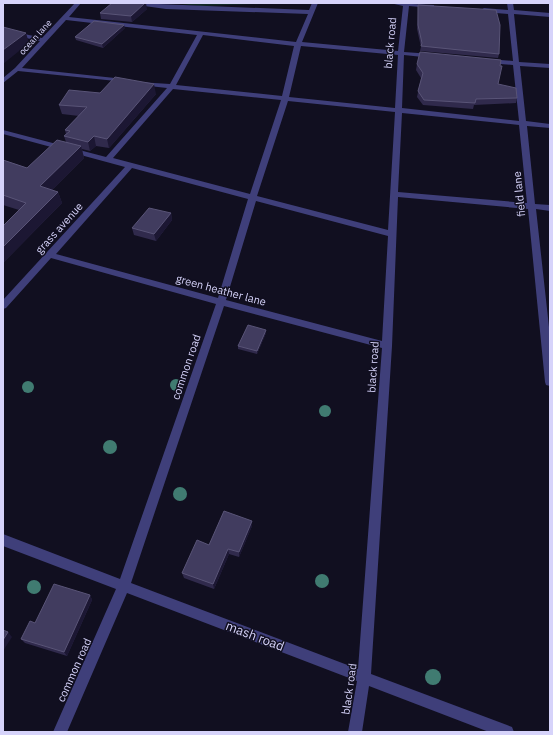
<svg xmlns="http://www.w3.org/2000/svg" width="553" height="735" font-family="'IBM Plex Sans',sans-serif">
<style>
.green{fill:#132927}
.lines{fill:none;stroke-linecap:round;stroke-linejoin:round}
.minor{fill:#3f3f7a;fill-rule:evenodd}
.tree{fill:#407b71}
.wall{fill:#302a4c}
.shaded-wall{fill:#1c1733}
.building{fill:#413c5f;stroke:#595477}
.labels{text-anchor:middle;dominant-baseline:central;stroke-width:3;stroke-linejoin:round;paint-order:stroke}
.far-street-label{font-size:9px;fill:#d6d3fa;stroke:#110f20}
.street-label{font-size:11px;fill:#d6d3fa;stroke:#110f20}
.near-street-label{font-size:13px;fill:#d6d3fa;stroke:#110f20}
</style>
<rect width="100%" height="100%" fill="#110f20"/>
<path class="green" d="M171,3H288L200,6Z"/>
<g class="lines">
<path class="minor" d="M75,3H81L69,17L296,42L308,14L166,9L137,5L134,3L309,10L312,3H318L302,42L398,51L403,6L390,3L434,5V7L432,8L409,6L404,52L432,54L435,56L432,58L404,55L402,108L519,121L513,65L488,63L485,61L488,59L513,61L508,14L484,12L481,10L484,8L508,10L507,3H513L514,10L550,13V17L514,14L519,62L550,64V68L520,66L526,121L550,124V128L527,126L535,204L550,205V211L536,209L550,336V386L546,385L545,382L528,209L398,197L392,346L371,674L507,725L512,727L514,732H489L369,686L362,732H348L357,681L127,593L67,732H53L116,589L3,546V534L120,579L216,304L51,258L6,308L3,309V300L125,167L3,134V130L106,157L167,88L140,85L137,83L138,82L170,84L197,35L66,20L22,68L124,79L126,80V82L18,71L3,83V78L15,68L40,41L3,33V29L42,38ZM203,35L294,46L282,96L176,85ZM301,46L398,55L395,108L289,97ZM173,89L281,100L250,194L113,158ZM288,101L395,112L388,230L257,196ZM402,113L519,125L527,203L398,192ZM132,168L248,199L218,298L56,254ZM256,201L388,236L382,341L226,300ZM224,306L382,348L358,669L131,583Z"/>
</g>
<g class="tree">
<circle cx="176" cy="385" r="6"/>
<circle cx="28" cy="387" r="6"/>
<circle cx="325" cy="411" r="6"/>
<circle cx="110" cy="447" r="7"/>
<circle cx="180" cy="494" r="7"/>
<circle cx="322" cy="581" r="7"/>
<circle cx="34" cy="587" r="7"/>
<circle cx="433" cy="677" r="8"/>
</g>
<g class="wall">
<path d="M418,5L499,54L498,58L420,51L421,47L417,29Z"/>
<path d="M147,9L132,22L101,19L100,13Z"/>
<path d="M125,28L103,48L76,40L75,37Z"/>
<path d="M417,64L498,84L517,98L516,103L474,105L473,109L423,105L417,97L421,78L416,70Z"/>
<path d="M100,93L156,94L109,148L96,146L90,151L82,149L84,158L52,190L58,192L62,203L3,263V226L19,210L3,205V160L27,168L66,142L64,136L66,134L65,130L79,116L62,114L59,105Z"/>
<path d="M171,213L172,220L156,241L134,235L132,228Z"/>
<path d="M266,333L257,354L238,349V346Z"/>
<path d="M252,521V526L239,557L229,554L214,589L184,578L182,573L209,545Z"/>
<path d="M90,595L92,600L67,656L25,643L21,639L35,623Z"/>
</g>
<g class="shaded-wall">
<path d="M145,3H146L147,9L132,22L131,16Z"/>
<path d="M124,25L125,28L103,48L102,44Z"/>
<path d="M26,33L29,43L3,64V50Z"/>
<path d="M154,84L156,94L109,148L107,139Z"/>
<path d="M94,136L96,146L90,151L88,142Z"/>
<path d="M81,146L84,158L44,198L40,186Z"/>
<path d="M58,192L62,203L3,263V247Z"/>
<path d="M171,213L172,220L156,241L154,234Z"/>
<path d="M266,330V333L257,354V351Z"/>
<path d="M252,521V526L239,557V552Z"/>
<path d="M228,549L229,554L214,589L213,584Z"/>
<path d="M90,595L92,600L67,656L64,652Z"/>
<path d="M8,632L12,637L3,651V640Z"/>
</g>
<g class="building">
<path d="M112,3H145L131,16L100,13Z"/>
<path d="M418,5L496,10L500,25L499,54L421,46L422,43L418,25Z"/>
<path d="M94,21L124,25L102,44L75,37Z"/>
<path d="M3,27L26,33L3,50Z"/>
<path d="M420,52L501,60L500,66H502L498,84L516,88L517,98L476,99L475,103L424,100L418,91L423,73L417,64Z"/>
<path d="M115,77L154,84L107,139L94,136L88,142L64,136L70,131L65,130L87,107L59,105L69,90L100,93Z"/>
<path d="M57,140L81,146L40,186L58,192L3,247V226L26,203L3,195V160L27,168Z"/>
<path d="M149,208L171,213L154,234L132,228Z"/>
<path d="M248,325L266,330L257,351L238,346Z"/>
<path d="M224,511L252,521L239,552L228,549L213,584L182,573L197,540L209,545Z"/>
<path d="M54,584L90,595L64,652L21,639L30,621L35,623Z"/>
<path d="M3,630L8,632L3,640Z"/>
</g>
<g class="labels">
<g class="far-street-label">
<text transform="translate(35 37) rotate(-48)">ocean lane</text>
</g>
<g class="street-label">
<text transform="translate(390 43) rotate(-85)">black road</text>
<text transform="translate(519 194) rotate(-96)">field lane</text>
<text transform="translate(59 228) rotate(-48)">grass avenue</text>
<text transform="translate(221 290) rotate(15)">green heather lane</text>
<text transform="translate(186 367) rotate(-71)">common road</text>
<text transform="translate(373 367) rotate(-86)">black road</text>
<text transform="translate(74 670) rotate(-66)">common road</text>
<text transform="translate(349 689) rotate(-82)">black road</text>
</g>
<g class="near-street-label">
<text transform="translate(255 636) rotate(21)">mash road</text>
</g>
</g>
<rect width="553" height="735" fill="none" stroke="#d6d3fa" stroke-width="8"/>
</svg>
